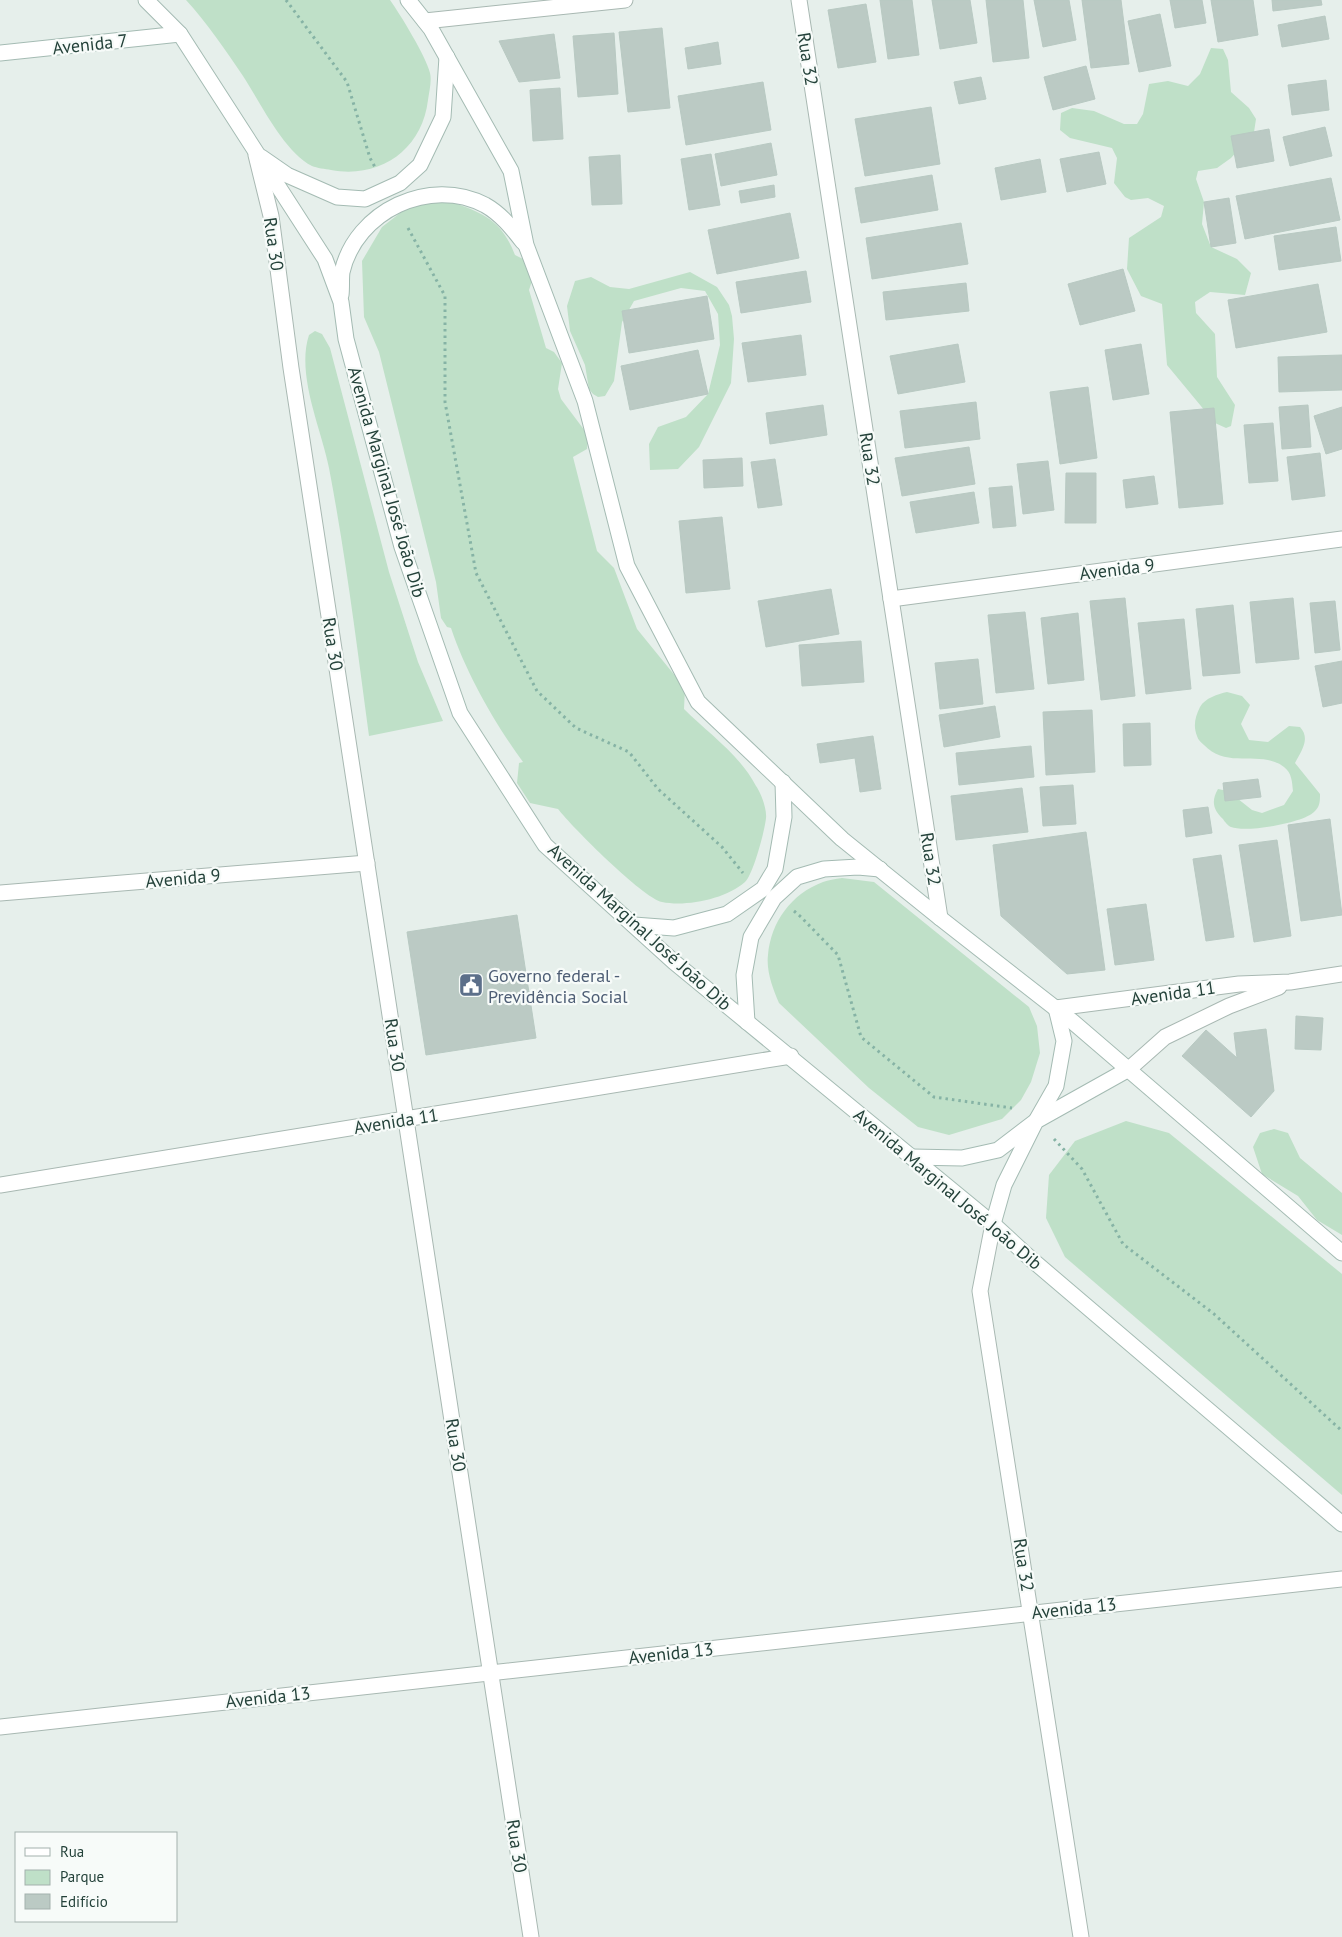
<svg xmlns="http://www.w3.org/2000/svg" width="1342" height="1937" font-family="'PT Sans',sans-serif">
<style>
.green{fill:#bfe0c8}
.building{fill:#bbcac4;stroke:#b8c9c2}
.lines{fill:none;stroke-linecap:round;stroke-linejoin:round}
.minor-casing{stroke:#a8b8b2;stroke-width:17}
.tertiary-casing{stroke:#a8b8b2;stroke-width:17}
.secondary-casing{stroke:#a4bbb3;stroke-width:17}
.path{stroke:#86b3a5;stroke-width:3;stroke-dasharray:2.5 4;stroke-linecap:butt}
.minor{stroke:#fff;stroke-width:15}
.tertiary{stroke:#fff;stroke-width:15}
.secondary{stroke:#fff;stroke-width:15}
.labels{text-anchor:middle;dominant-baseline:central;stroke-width:4.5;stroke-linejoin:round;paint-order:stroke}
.street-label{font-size:18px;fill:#24423a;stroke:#f7fbf9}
.service-label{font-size:18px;fill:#4e5e75;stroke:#f7fbf9;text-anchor:start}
</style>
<rect width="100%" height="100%" fill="#e6efeb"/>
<g class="green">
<path d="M186,0H390C400,14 427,58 430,73C432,81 429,92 428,100C422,150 380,179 331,170C325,169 317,168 312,166C284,152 260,102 243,76C226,51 207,23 186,0Z"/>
<path d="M1211,48L1223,49L1228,60L1231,92L1249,108L1256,119L1254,132L1231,158L1217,168L1198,171L1196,179L1204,202L1202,224L1211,247L1237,259L1251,273L1245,295L1210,292L1195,302L1196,313L1215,334L1217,377L1235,405L1231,426L1226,428L1215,423L1167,365L1162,304L1141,296L1127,269L1129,238L1161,217L1164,206L1148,198L1131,200L1125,197L1114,183L1117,158L1112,148L1070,138L1060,130L1061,113L1072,108L1094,111L1124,124H1137L1143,114L1149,84L1168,81L1188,86L1200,74Z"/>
<path d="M451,202C484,213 502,221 515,255L529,262L535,272L529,290L546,348L554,352L562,363L558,389L561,399L588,435L587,449L573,457L597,551L614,568L637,629L685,688L684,709C708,733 740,755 756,786C761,793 767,809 766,818C765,830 753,875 745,882C726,899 686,907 662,902C643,898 572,827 558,809L530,803L517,783L519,763L523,762C495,724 466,673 451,628L447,627L441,618L436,582L379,352L364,317L362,261L382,227L404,210L423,203Z"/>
<path d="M690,272L717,287L729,305L732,316L734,339L731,383L699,447L678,469L650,470L649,444L658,427L686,417L708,394L720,345L718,314L705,291L681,288L634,301L622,322L614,381L605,396L598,397L593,394L589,389L585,365L570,331L567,306L575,281L591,277L610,287L629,289Z"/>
<path d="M315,331L322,334L330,348L389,572L418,662L443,721L369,736C357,647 346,557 329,468C321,428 296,375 309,335Z"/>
<path d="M1227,692L1242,696L1250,705L1241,724L1249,740L1268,742L1289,726L1300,727C1311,739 1301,751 1295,763L1320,794C1320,801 1320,807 1314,812C1303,823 1246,833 1231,827C1228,826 1225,822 1223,819C1213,810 1211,801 1218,789L1228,791L1252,810L1262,813L1284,805L1293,791C1292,782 1292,773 1284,767C1261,749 1228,770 1204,745C1201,742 1198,740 1197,736C1193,726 1195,717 1200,707C1205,698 1218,694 1227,692Z"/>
<path d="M842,878L874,882L1029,1007L1037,1026L1040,1053L1031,1082L1021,1100L1002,1119L949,1135L918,1127L869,1088L779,1003C773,989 766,971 768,955C771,922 791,894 823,882C828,880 835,879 842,878Z"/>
<path d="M1126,1121L1169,1133L1342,1274V1495L1065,1257L1046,1218L1049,1175L1075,1141Z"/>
<path d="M1274,1129L1288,1133L1300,1158L1342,1193V1235L1317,1220L1298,1196L1262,1174L1253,1147L1260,1133Z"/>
</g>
<g class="building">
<path d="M880,0H912L919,55L888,59Z"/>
<path d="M932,0H970L977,43L940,49Z"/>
<path d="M986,0H1023L1029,58L993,62Z"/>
<path d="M1034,0H1069L1076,40L1043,47Z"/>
<path d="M1082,0H1121L1129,64L1091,68Z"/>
<path d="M1170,0H1202L1206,23L1175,28Z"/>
<path d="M1211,0H1253L1258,35L1218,42Z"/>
<path d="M1272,0H1321L1322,5L1273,11Z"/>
<path d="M866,4L876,62L838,68L828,10Z"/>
<path d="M1160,14L1171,66L1139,72L1128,21Z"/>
<path d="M1325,16L1329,39L1282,47L1278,25Z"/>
<path d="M662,28L670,108L628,112L619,32Z"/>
<path d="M614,33L618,94L578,97L573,36Z"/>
<path d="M554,34L560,78L519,82L499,41Z"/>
<path d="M718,42L721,64L688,69L685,48Z"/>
<path d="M1086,66L1095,99L1053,110L1044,77Z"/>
<path d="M981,77L986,99L959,104L954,82Z"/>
<path d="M1326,80L1329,110L1292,115L1288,85Z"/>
<path d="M763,82L771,130L686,145L678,96Z"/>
<path d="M560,88L563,139L533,141L530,90Z"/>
<path d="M931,107L940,164L865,176L855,119Z"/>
<path d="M1325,127L1332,156L1290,166L1283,137Z"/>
<path d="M1269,129L1274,161L1237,168L1231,136Z"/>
<path d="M771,143L777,175L721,186L715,154Z"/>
<path d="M1099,152L1106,184L1067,192L1060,159Z"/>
<path d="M711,154L720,205L689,210L681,159Z"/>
<path d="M620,155L622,204L592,205L589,157Z"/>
<path d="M1040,159L1046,192L1001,200L995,168Z"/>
<path d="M932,175L938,210L861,223L855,188Z"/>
<path d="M1331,178L1340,220L1245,239L1236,196Z"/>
<path d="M774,185L775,197L741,203L739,191Z"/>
<path d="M1229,198L1236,243L1211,247L1204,202Z"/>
<path d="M790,213L799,258L717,274L708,230Z"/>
<path d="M961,223L968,264L872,279L866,238Z"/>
<path d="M1336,227L1341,261L1279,270L1274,236Z"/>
<path d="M1123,269L1135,311L1080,325L1068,284Z"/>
<path d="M806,271L811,302L741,313L736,282Z"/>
<path d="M966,283L969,311L886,320L883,292Z"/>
<path d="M1318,284L1327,332L1236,348L1228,300Z"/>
<path d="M707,296L714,339L629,353L622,311Z"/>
<path d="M801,335L806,375L748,382L742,343Z"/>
<path d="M958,344L965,382L898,394L890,356Z"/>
<path d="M1141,344L1149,394L1113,400L1105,350Z"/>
<path d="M698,350L708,394L630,410L621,366Z"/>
<path d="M1342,355V390L1279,392L1278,357Z"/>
<path d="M1088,387L1097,458L1060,464L1050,392Z"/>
<path d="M976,402L980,439L905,448L900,411Z"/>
<path d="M823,405L827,435L770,444L766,413Z"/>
<path d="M1308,405L1311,447L1282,449L1279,407Z"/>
<path d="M1342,407V449L1326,454L1314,416Z"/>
<path d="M1214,408L1223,504L1179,508L1170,412Z"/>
<path d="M1273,423L1278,481L1249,483L1244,425Z"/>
<path d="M969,447L975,484L902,496L895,458Z"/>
<path d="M1320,453L1325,496L1292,500L1287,457Z"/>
<path d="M742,458L743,486L704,488L703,460Z"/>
<path d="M775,459L782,505L758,508L751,462Z"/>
<path d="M1048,461L1054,510L1023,514L1017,464Z"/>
<path d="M1066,473H1096V523H1065Z"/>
<path d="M1154,476L1158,504L1126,508L1123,480Z"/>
<path d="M1012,486L1016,526L993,528L989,488Z"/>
<path d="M974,492L979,523L916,533L910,502Z"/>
<path d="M722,517L730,589L686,593L679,521Z"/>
<path d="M831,589L839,634L766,647L758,601Z"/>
<path d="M1125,598L1135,696L1101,700L1090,601Z"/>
<path d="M1293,598L1299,659L1256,663L1250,602Z"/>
<path d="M1335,601L1340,650L1315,653L1310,603Z"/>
<path d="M1233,605L1240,673L1203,676L1196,609Z"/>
<path d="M1025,612L1034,689L996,693L988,615Z"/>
<path d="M1078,613L1084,680L1048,684L1041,618Z"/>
<path d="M1184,619L1191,689L1146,694L1138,623Z"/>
<path d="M861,641L864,682L802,686L799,645Z"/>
<path d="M978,659L983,704L940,709L935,663Z"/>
<path d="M1342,661V703L1323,707L1315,666Z"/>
<path d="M995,706L1000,737L944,747L939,715Z"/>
<path d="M1092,710L1095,772L1046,775L1043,712Z"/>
<path d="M1150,723L1151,765L1124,766L1123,724Z"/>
<path d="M873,736L881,789L860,792L855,758L820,763L817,744Z"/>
<path d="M1031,746L1034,777L959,785L956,753Z"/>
<path d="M1258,779L1261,797L1225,801L1223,783Z"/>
<path d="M1073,785L1076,824L1043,826L1040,787Z"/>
<path d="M1022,788L1028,832L956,840L951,796Z"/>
<path d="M1208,807L1212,833L1186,837L1183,810Z"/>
<path d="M1330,819L1342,915L1301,921L1288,825Z"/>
<path d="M1086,832L1105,970L1067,974L1001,916L993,845Z"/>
<path d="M1277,840L1291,936L1254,942L1239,845Z"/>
<path d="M1221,855L1234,937L1206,941L1193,859Z"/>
<path d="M1146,904L1154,960L1115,965L1107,909Z"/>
<path d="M517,915L536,1038L426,1055L407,932Z"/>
<path d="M1296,1016L1323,1018L1321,1050L1295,1049Z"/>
<path d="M1266,1029L1274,1091L1251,1117L1182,1056L1206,1030L1237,1058L1234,1033Z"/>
</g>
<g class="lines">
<defs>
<g id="minor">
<path d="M799,0L940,918"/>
<path d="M256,155L271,216L291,368L531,1937"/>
<path d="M891,599L1342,539"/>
<path d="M0,893L367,863"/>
<path d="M0,1185L791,1056"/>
<path d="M993,1224L980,1291L1081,1937"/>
</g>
<g id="tertiary">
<path d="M425,21L625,0"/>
<path d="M1056,1008L1239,984L1290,982L1342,974"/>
<path d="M1129,1069L1165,1037L1229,1006L1279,987"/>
<path d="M0,1727L1342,1579"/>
</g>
<g id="secondary">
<path d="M146,0L180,34L325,259L341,302L346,339L402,547L460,713L545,845L674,962L993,1224L1031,1259L1342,1524"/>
<path d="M408,0L431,29L511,171L526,245L585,401L627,566L698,702L842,839L940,918L1073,1022L1342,1253"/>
<path d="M0,53L180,34"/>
<path d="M261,157L287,175L337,197L365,199L400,183L420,165L443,117L447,57"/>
<path d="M341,295C342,287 341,279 342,272C356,211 430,176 485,205C501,214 512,228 523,242"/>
<path d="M634,925L674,928L727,914L763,889L775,869L784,817L783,782"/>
<path d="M747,1022L744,975L751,937L774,898L797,877L824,869L858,867L880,869"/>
<path d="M912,1157L962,1158L998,1150L1036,1121L1056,1086L1064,1041L1056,1008"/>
<path d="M993,1224L1004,1185L1036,1121L1129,1069"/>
</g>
</defs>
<use href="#minor" class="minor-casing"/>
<use href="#tertiary" class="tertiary-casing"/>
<use href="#secondary" class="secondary-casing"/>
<g class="path">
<path d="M286,0L347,82L370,158L376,169"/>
<path d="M408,228L445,296V402L476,573L537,691L576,728L629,752L658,789L722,847L743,873"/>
<path d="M794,911L801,917L838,955L861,1037L934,1097L1012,1108"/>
<path d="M1054,1139L1082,1169L1123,1244L1214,1314L1342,1431"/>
</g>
<use href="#minor" class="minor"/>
<use href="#tertiary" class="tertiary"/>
<use href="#secondary" class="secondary"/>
</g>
<defs>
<symbol id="civic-square" viewBox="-11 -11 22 22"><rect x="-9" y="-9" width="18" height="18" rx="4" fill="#5c6f8a" stroke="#f7fbf9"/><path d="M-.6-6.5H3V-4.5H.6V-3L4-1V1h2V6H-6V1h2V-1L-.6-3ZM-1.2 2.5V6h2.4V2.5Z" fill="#fff"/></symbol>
</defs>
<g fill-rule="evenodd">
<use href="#civic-square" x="457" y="971" width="28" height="28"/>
</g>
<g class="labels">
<g class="street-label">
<text transform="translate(90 44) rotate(-6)">Avenida 7</text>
<text transform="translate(808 59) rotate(81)">Rua 32</text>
<text transform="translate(274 244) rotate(82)">Rua 30</text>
<text transform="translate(870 459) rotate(81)">Rua 32</text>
<text transform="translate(387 482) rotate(74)">Avenida Marginal José João Dib</text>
<text transform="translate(1117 569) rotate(-7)">Avenida 9</text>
<text transform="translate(333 644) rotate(81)">Rua 30</text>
<text transform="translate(931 859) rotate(81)">Rua 32</text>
<text transform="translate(183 878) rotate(-5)">Avenida 9</text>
<text transform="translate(640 927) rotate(42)">Avenida Marginal José João Dib</text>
<text transform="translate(1173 993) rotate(-8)">Avenida 11</text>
<text transform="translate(395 1045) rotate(81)">Rua 30</text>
<text transform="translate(396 1121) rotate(-9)">Avenida 11</text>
<text transform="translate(948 1189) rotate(40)">Avenida Marginal José João Dib</text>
<text transform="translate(456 1445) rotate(81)">Rua 30</text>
<text transform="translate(1024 1565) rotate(81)">Rua 32</text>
<text transform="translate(1074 1608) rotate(-6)">Avenida 13</text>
<text transform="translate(671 1653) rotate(-6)">Avenida 13</text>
<text transform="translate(268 1697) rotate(-6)">Avenida 13</text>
<text transform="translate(517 1846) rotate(81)">Rua 30</text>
</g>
<g class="service-label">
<text x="488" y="975">Governo federal -<tspan x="488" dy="21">Previdência Social</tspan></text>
</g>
</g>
<rect x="15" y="1832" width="162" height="90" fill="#f7fbf9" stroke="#a3b1ad"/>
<rect x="25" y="1848" width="25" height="8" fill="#ffffff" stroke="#a3b1ad"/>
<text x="60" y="1857" font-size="15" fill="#24423a">Rua</text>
<rect x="25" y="1870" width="25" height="15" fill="#bfe0c8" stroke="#a3b1ad"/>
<text x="60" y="1882" font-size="15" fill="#24423a">Parque</text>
<rect x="25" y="1894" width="25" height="15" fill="#bbcac4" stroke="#a3b1ad"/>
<text x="60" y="1907" font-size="15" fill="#24423a">Edifício</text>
</svg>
